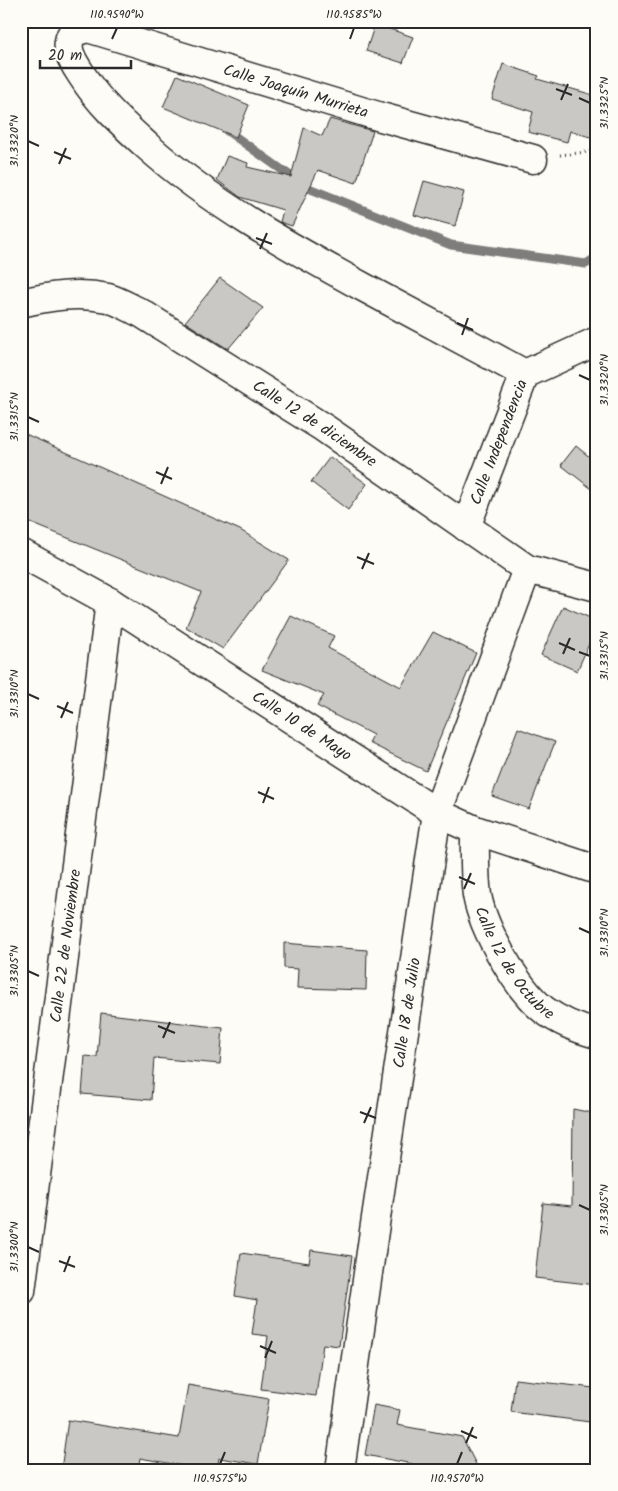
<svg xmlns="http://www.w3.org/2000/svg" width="618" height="1491" font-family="Kalam,sans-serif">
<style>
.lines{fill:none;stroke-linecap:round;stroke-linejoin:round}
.stream{stroke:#7e7d7b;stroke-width:9}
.building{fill:#c9c8c4;stroke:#2b2b2b}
.minor-casing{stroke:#2b2b2b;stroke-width:31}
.path{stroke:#2b2b2b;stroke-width:3;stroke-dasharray:1 4;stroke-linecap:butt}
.minor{stroke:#fdfcf7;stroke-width:28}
.ticks{fill:none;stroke:#2b2b2b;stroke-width:2}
.labels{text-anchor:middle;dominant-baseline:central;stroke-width:4;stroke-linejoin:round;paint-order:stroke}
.street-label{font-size:16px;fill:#2b2b2b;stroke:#fdfcf7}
.neatline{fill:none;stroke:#2b2b2b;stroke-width:2}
.ticks-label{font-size:12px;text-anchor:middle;fill:#2b2b2b}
</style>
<rect width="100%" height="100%" fill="#fdfcf7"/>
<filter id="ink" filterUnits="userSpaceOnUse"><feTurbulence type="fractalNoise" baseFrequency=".02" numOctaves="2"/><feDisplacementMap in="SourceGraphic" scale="10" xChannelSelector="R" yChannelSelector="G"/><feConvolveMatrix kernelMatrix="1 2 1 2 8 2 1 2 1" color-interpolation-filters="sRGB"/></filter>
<g filter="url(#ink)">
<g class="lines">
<path class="stream" d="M226,130L306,187L451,245L586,264L597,257"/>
</g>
<g class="building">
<path d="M375,24L413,37L403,63L366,51Z"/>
<path d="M503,64L539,76L537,79L597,96V139L570,131L567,142L528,132L533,112L492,99Z"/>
<path d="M177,75L249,105L236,137L163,107Z"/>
<path d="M330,119L373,131L356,183L318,170L292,226L280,222L283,210L240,197L217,180L227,156L248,163L247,167L291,177L304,128L322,136Z"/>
<path d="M424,181L464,192L455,226L414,215Z"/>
<path d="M220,278L263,308L228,349L185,322Z"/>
<path d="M21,432L240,530L289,560L223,649L186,627L201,592L21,519Z"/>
<path d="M576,446L597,463V493L561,465Z"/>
<path d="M330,457L367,484L348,510L311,482Z"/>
<path d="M563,606L597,621V626L577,671L541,655Z"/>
<path d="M291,616L334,636L328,648L401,687L433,632L476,653L426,771L369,743L373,735L317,706L324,695L262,670Z"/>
<path d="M518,728L555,742L529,809L492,796Z"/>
<path d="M284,943L367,950L366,990L297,988L298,969L284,968Z"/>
<path d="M101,1013L223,1028L220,1064L154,1058L151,1100L82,1094L85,1056L97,1057Z"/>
<path d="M573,1109L597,1114V1285L535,1278L543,1203L572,1206Z"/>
<path d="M311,1250L352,1256L339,1346L323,1344L316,1396L261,1389L268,1336L252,1334L257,1300L235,1296L241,1253L309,1263Z"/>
<path d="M515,1379L594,1388L590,1422L511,1412Z"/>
<path d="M188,1385L269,1399L258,1464L219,1458L217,1470H206L140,1458L138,1470H61L68,1420L179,1438Z"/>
<path d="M374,1405L400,1410L397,1425L462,1437L479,1470H412L413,1464L365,1455Z"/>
</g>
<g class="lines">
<defs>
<g id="minor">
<path id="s1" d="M21,303C50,296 78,292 108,298C119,301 130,308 141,313L324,428L527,569L597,587"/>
<path id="s2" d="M525,374C472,345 419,317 365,288C288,246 212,204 147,146C123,124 100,104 83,77C74,63 62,48 73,32L88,28L381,117L533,159"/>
<path id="s3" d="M466,527L525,374L597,341"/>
<path id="s4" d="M21,553L110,602L437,813L475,830L597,870"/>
<path id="s5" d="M475,830C475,851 474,874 477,895C483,929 517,989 544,1010C560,1022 578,1029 597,1034"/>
<path id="s6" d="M21,1291L110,602"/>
<path id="s7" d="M340,1470L374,1231L437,813L527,569"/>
</g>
</defs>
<use href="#minor" class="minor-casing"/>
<path class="path" d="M560,155L597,151"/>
<use href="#minor" class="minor"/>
</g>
</g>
<path class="ticks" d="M112,39L117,28M350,39L354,28M556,89L572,95M579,98L590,103M561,100L568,84M28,141L39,146M54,152L71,159M59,164L66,148M256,238L272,244M260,249L267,233M457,323L473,330M462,335L468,318M579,375L590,380M28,417L39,422M156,472L172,479M161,484L168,467M357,557L374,564M362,569L369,553M559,643L575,650M579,652L590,656M563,654L570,638M28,694L39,699M57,706L73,713M61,718L68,702M258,792L274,799M263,803L269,787M459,877L475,884M464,889L471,873M579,928L590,933M28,971L39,976M158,1026L175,1033M163,1038L170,1022M360,1112L376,1118M364,1123L371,1107M579,1205L590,1210M28,1247L39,1252M59,1261L75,1267M64,1272L70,1256M260,1346L276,1353M265,1358L272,1341M461,1431L477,1438M466,1443L473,1427M220,1464L225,1452M457,1464L462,1452"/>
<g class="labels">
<g class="street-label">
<text stroke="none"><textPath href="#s2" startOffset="819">Calle Joaquín Murrieta</textPath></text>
<text stroke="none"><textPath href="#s1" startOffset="330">Calle 12 de diciembre</textPath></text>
<text stroke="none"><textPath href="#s3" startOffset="91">Calle Independencia</textPath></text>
<text stroke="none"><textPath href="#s4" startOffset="330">Calle 10 de Mayo</textPath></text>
<text stroke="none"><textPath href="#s6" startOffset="348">Calle 22 de Noviembre</textPath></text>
<text stroke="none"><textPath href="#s5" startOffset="144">Calle 12 de Octubre</textPath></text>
<text stroke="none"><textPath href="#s7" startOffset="462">Calle 18 de Julio</textPath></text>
</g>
</g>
<rect width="618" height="1491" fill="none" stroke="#fdfcf7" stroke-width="55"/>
<path d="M40 60v8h91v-8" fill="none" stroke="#2b2b2b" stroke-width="2.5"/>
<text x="48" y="60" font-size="15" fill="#2b2b2b" stroke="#fdfcf7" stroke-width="4" paint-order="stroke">20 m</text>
<rect x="28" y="28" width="562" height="1436" class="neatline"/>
<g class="ticks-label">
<text x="117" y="18">110.9590°W</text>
<text x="354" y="18">110.9585°W</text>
<text transform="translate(604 103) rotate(-90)" y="4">31.3325°N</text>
<text transform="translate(14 141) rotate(-90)" y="4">31.3320°N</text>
<text transform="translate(604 380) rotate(-90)" y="4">31.3320°N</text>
<text transform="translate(14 417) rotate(-90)" y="4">31.3315°N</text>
<text transform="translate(604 656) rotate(-90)" y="4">31.3315°N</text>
<text transform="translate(14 694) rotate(-90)" y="4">31.3310°N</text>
<text transform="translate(604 933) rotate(-90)" y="4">31.3310°N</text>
<text transform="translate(14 971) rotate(-90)" y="4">31.3305°N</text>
<text transform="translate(604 1210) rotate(-90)" y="4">31.3305°N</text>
<text transform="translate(14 1247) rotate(-90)" y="4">31.3300°N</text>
<text x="220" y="1482">110.9575°W</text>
<text x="457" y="1482">110.9570°W</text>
</g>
</svg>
